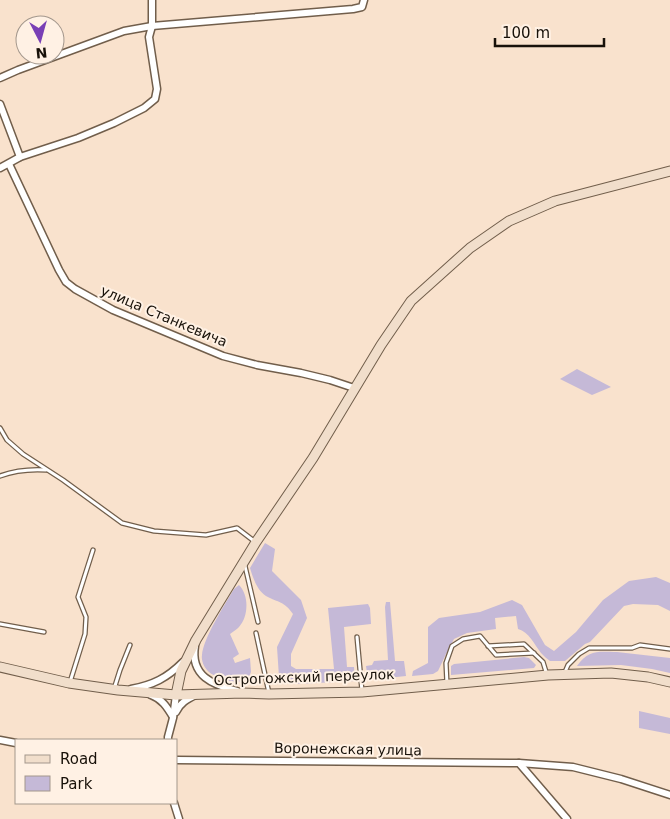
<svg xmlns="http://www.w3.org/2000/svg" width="670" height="819" font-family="'DejaVu Sans',sans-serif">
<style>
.green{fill:#c5b9d7}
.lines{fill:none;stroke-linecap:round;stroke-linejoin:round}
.service-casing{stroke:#715e4b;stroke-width:5.5}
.minor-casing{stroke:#715e4b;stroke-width:9}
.secondary-casing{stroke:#715e4b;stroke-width:11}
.service{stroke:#fff;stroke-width:3}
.minor{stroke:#fff;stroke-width:6}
.secondary{stroke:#f1decb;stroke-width:9}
.labels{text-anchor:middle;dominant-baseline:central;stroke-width:4;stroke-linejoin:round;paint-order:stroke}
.street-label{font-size:14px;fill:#181109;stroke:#fff1e4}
</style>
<rect width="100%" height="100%" fill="#f9e2cd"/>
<g class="green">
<path d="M577,369L611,387L592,395L560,379Z"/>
<path d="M265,543L275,549L272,571L301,600L307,618L291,654V666L296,669H334L328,608L368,604L370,608L371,624L344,627L347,667H354L355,681L298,684L284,683L279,677L277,647L293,614C284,601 279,603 266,596C257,590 253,578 250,568Z"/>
<path d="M656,577L670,583V611L658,605L633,604L624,606L590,642L585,644L565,661H550C547,659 544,656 541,653C534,644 529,632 518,629L516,616L495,618L496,629L467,633L454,639L446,654L438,671L433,674L412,676L413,671L428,663V627L439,618L480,612L512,600L522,605L545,645L554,651L576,632L603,600L629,581Z"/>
<path d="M239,585C249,595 249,616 239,627C237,629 233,632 230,634L239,654L233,658L235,663L250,658L251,672L248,679C238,684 229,682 219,677C216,676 211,674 209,672C204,668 201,660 202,655C203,639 225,604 234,589Z"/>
<path d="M386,602H390L395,661H404L406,676L368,680L366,666L372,665L374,661L388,660L385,607Z"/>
<path d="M617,652L670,658V673L652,669L621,665L577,666C589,649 598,652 617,652Z"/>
<path d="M524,657L529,658L536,665L534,668L451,675V666L454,664Z"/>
<path d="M639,711L670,718V734L639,728Z"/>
</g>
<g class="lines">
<defs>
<g id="service">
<path d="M0,428L7,440L23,454L63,480L122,523L154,531L206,535L237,528L254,541"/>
<path d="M0,476C16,470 29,469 46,470"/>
<path d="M245,566L258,622"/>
<path d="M0,624L44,632"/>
<path d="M256,633L269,693"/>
<path d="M357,637L362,691"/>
<path d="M488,646L524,644L543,662L547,675"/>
<path d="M565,672L568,665L579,654L589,648H632L640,645L670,649"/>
<path d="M70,682L85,634L86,617L78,597L93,550"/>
<path d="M447,684L446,663L452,646L463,639L480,636L496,655L534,653"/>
<path d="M114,689L120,670L130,645"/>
</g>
<g id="minor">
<path d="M0,78L18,70L124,31L152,26L353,9L362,7L364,0"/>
<path d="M0,104L20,157"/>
<path d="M9,164L59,270L66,282L75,289L113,310L223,356L257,365L301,373L330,380L354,388"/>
<path d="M0,168L20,157L78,138L114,123L144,108L155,99L157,89L149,37L152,26V0"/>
<path d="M195,646C190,676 213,685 237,691"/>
<path d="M131,689C153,685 167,678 183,662"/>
<path d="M151,695C162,699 167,707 173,717"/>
<path d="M176,712C180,703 187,699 196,695"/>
<path d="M0,740L16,743"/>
<path d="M168,740V737L173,718L176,695"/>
<path d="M176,760L519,763L567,819"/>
<path d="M519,763L573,767L621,779L670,795"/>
<path d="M174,803L179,819"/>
</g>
<g id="secondary">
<path d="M0,667L69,683L118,690L176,695L243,693L269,694L362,692L548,675L611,673L648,677L670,682"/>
<path d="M176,695L181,671L196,640L256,542L313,458L381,345L411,301L470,248L509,221L555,201L670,171"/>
</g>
</defs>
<use href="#service" class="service-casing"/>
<use href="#minor" class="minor-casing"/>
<use href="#secondary" class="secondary-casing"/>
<use href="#service" class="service"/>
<use href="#minor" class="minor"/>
<use href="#secondary" class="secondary"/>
</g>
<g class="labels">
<g class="street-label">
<text transform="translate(164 316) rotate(23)">улица Станкевича</text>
<text transform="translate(304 677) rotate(-2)">Острогожский переулок</text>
<text transform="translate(348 749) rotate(1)">Воронежская улица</text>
</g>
</g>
<rect x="15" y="739" width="162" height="65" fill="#fff1e4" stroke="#a3978c"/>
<rect x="25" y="755" width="25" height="8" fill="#f1decb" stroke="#a3978c"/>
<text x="60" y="764" font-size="15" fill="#181109">Road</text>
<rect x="25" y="776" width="25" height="15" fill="#c5b9d7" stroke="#a3978c"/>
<text x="60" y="789" font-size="15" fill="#181109">Park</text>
<g transform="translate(40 40) rotate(174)"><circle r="24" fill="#fff1e4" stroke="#a3978c"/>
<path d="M0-4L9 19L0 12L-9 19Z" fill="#793fb5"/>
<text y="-8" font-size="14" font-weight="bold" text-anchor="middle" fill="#181109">N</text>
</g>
<path d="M495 38v8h109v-8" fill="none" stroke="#181109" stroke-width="2.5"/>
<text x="502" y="38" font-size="15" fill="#181109" stroke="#fff1e4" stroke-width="4" paint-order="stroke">100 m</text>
</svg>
